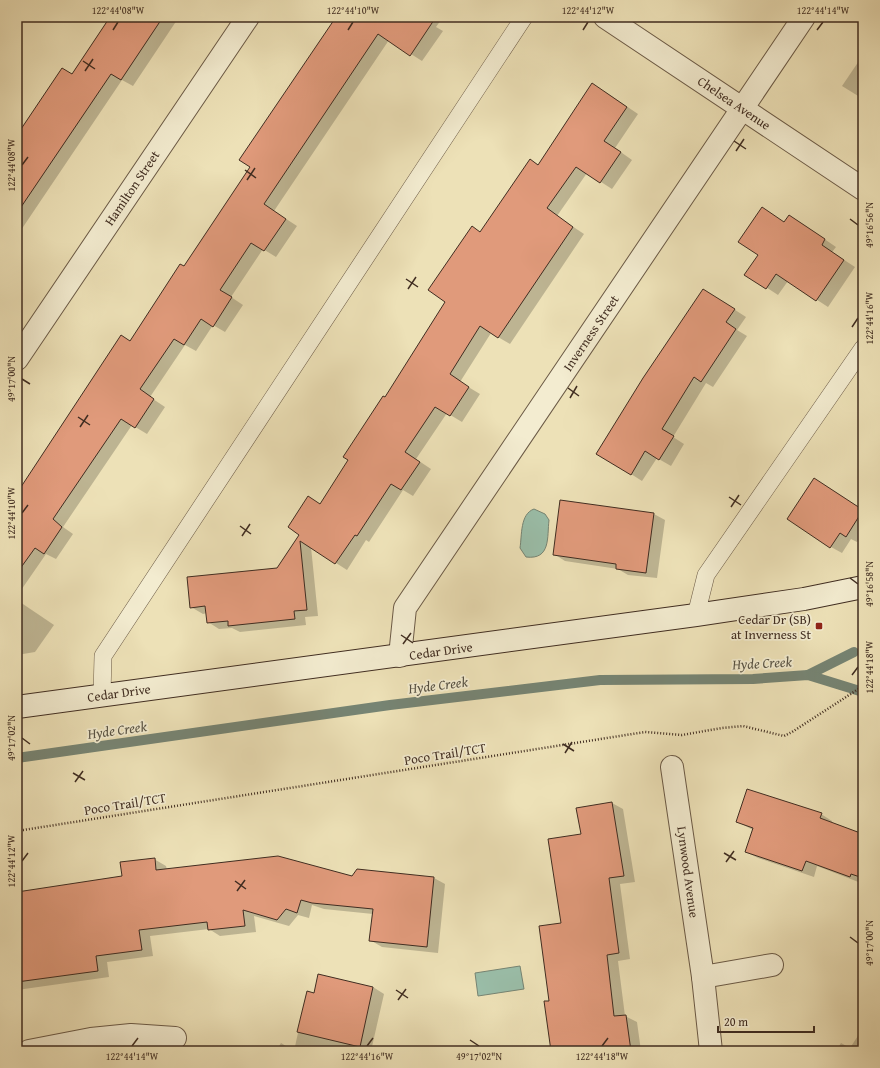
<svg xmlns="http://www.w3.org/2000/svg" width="880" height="1068" font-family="'Gentium Book Plus',serif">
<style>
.water{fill:#9abea9;stroke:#768473}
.shadow{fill:#0003}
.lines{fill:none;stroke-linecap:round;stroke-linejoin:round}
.stream{stroke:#768473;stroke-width:10}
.building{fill:#e09a7b;stroke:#402d21}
.lane-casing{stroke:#6b5a46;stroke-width:18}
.street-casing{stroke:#6b5a46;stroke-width:24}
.secondary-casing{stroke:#402d21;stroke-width:24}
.path{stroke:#402d21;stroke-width:2.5;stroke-dasharray:1 2;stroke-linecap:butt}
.lane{stroke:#f3ecd0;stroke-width:17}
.street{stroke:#f3ecd0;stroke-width:22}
.secondary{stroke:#f3ecd0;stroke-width:22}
.ticks{fill:none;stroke:#402d21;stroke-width:1.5}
.poi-dot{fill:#8f2418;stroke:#f3ecd0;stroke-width:1.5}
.labels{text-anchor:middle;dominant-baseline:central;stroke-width:3.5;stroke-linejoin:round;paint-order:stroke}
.street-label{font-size:13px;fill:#402d21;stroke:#f3ecd0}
.poi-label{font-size:13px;fill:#402d21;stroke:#f3ecd0;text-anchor:end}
.water-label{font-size:14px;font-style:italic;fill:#565143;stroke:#f3ecd0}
.neatline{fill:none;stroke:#402d21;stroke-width:1.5}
.ticks-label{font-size:10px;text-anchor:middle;fill:#402d21}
</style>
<rect width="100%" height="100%" fill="#ede1b7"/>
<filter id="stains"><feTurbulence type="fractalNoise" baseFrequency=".005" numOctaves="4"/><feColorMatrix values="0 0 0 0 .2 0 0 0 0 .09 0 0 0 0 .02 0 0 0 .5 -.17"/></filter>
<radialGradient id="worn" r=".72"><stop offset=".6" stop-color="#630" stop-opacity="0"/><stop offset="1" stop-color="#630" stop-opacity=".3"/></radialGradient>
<g class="water">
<path d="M534,509L545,514L549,520C547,537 551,560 526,557L520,548C522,535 520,514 534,509Z"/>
<path d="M520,966L524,989L478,996L475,973Z"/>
</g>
<g class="shadow">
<path d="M111,17H179L133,86L122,80L17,236V135L73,75Z"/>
<path d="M339,17H443L436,27L443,31L422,61L389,40L274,211L297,226L276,257L263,249L231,297L243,305L225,332L213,325L196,351L185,345L150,397L165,407L147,434L132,425L63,527L73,534L56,559L46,554L17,596V495L184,267L251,167Z"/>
<path d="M863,55V99L842,86Z"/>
<path d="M604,91L638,114L615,148L632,160L612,189L587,173L557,216L584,234L510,344L491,333L460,382L480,394L462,422L447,413L416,459L431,469L413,496L403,490L369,542L366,540L347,570L311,547L318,616L305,617L306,625L240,632L232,628L219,629L208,622L207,613L203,614L191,607L278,569L349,460L385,398L446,302L481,233L531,161L539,165Z"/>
<path d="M762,208L785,223L789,216L801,223L836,247L832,252L855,267L828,307L788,281L778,295L746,274L759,255Z"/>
<path d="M715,297L746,317L737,330L747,336L713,387L706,383L673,437L684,444L671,466L657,458L642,481L631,474Z"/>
<path d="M863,437V449L858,445Z"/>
<path d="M826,486L863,510V534L857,542L851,539L842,553L831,547Z"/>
<path d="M654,514L665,520L657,578L628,575L618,569L565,561L554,554Z"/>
<path d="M17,600L54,625L35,652L17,655Z"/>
<path d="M612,803L623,809L635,882L620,884L630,959L618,961L625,1016L637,1022L641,1051H552L550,1001L562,924L582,835Z"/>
<path d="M821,814L832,821V823L863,835V878L861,883L817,866L814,877L758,858L746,852L753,830L738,822Z"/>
<path d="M154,859L166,866L167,870L352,877L434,878L445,884L438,953L382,947L370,940L373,914L324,909L312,905L309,918L298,915L289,926L254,916L256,932L220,936L209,929L150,936L153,956L107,962L109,977L17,990V908L123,877Z"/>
<path d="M373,987L384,994L371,1051H276L281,1043L294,1051L307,992L314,994Z"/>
<path d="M863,1028V1051H836L841,1043L850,1048Z"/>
</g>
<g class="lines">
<g class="stream">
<path d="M808,675L854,652"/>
<path d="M17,758L390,705L600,680L753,679L808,675L863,692"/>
</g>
</g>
<g class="building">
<path d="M110,17H163L121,80L111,74L17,213V135L62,68L72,74Z"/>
<path d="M336,17H436L410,56L378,34L264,204L286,219L264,251L251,243L220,290L232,297L213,327L201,319L184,345L174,339L140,389L154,399L135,428L121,419L53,519L62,527L44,554L35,548L17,573V493L121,335L130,341L180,264L184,266L250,167L239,160Z"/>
<path d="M592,83L627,107L604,141L621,152L600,183L576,167L547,208L573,227L498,338L480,326L450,374L469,387L450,416L435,407L405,452L420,462L401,490L391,484L357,536L355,535L335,564L300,541L307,610L294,611L295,619L228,626V621L207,623L205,606L190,608L187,577L277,568L299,535L288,527L308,496L320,504L348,460L343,457L383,396L385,397L445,302L428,290L472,226L480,232L530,159L538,165Z"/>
<path d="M762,207L784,222L789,215L825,239L822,245L844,260L816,301L776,274L766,289L744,275L758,255L738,242Z"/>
<path d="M703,289L735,309L726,322L736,329L701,382L694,377L662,429L674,436L659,460L645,451L631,475L596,454L643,378Z"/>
<path d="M814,478L863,510L846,537L840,533L830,548L787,519Z"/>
<path d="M560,500L654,513L646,573L616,569V564L553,555Z"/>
<path d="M747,789L822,813L820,818L863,834V878L851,874L850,877L806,861L802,871L745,852L753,828L736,822Z"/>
<path d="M612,802L624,876L609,878L619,953L607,955L614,1016L626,1015L631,1051H551L544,1001H549L539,926L561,923L548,839L581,834L576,808Z"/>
<path d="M278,856L352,876L357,869L434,877L427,947L369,941L373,909L312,903L301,900L297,913L286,909L277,920L243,910L245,926L208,930L207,922L139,930L142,950L96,956L98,971L17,982V892L122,876L120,862L155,858L156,870Z"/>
<path d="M318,974L373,987L360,1047L297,1032L307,991L314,993Z"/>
</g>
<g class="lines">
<defs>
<g id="lane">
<path d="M696,615L706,575L863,348"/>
<path d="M102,695L103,656L524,17"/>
</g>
<g id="street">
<path d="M605,17L863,189"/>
<path d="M17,359L248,17"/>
<path d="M400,656L405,608L804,17"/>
<path d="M672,767L703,977L711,1051"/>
<path d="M703,977L772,965"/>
<path d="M29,1051L91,1039L131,1035L175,1038"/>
</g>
<path id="secondary" d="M17,707L696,615L804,599L863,587"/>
</defs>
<use href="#lane" class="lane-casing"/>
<use href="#street" class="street-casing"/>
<use href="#secondary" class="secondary-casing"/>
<path class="path" d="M17,831L645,732L682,735L722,728L743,726L784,736L792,732L863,686"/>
<use href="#lane" class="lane"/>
<use href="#street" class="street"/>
<use href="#secondary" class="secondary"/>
</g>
<path class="ticks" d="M113,30L118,22M348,30L353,22M583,30L588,22M817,30L823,22M83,61L95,69M85,71L93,59M734,141L746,149M736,151L744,139M22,165L28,157M245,170L256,178M247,180L255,168M850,219L858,225M406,279L418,287M408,289L416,277M852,327L858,318M22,379L30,384M568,388L579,396M570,398L577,386M78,417L90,425M80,427L88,415M729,497L741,505M731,507L739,495M22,513L28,505M240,526L251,534M242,536L250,524M850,578L858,584M401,635L413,643M403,644L411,633M852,675L858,667M22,738L30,744M563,744L574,751M565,753L572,742M73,773L85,780M75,782L83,771M724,853L736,860M22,861L28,853M726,862L734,851M235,881L246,889M237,891L245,880M850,937L858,943M396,990L408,998M398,1000L406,989M470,1040L479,1046M132,1046L138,1038M367,1046L373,1038M602,1046L608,1038"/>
<rect class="poi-dot" x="815" y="622" width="8" height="8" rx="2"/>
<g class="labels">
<g class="street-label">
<text transform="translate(734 103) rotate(34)">Chelsea Avenue</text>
<text transform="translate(132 188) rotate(-56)">Hamilton Street</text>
<text transform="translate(591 333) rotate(-56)">Inverness Street</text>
<text transform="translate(441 651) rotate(-8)">Cedar Drive</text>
<text transform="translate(119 693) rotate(-8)">Cedar Drive</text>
<text transform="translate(445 754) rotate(-9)">Poco Trail/TCT</text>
<text transform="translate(125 804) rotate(-9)">Poco Trail/TCT</text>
<text transform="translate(688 872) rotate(82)">Lynwood Avenue</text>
</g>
<g class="poi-label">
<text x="811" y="619">Cedar Dr (SB)<tspan x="811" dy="15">at Inverness St</tspan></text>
</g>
<g class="water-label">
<text transform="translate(762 663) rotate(-3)">Hyde Creek</text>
<text transform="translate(438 685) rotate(-7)">Hyde Creek</text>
<text transform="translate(117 730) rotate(-8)">Hyde Creek</text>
</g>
</g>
<rect width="880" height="1068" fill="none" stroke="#ede1b7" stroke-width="44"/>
<path d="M718 1026v6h96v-6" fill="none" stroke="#402d21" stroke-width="2"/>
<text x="724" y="1026" font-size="12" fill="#402d21" stroke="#f3ecd0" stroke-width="3" paint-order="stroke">20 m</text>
<rect x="22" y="22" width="836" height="1024" class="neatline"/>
<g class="ticks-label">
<text x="118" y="14">122°44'08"W</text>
<text x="353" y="14">122°44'10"W</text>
<text x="588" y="14">122°44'12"W</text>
<text x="823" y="14">122°44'14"W</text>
<text transform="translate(11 165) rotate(-90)" y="4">122°44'08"W</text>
<text transform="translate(869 225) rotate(-90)" y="4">49°16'56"N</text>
<text transform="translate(869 318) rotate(-90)" y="4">122°44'16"W</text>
<text transform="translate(11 379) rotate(-90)" y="4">49°17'00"N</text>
<text transform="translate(11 513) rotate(-90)" y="4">122°44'10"W</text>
<text transform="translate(869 584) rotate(-90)" y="4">49°16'58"N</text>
<text transform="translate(869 667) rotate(-90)" y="4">122°44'18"W</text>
<text transform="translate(11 738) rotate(-90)" y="4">49°17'02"N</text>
<text transform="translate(11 861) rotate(-90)" y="4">122°44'12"W</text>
<text transform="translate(869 943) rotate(-90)" y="4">49°17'00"N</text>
<text x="132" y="1060">122°44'14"W</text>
<text x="367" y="1060">122°44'16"W</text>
<text x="479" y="1060">49°17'02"N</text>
<text x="602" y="1060">122°44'18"W</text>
</g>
<rect width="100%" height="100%" filter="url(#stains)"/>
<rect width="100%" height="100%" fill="url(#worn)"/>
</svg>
